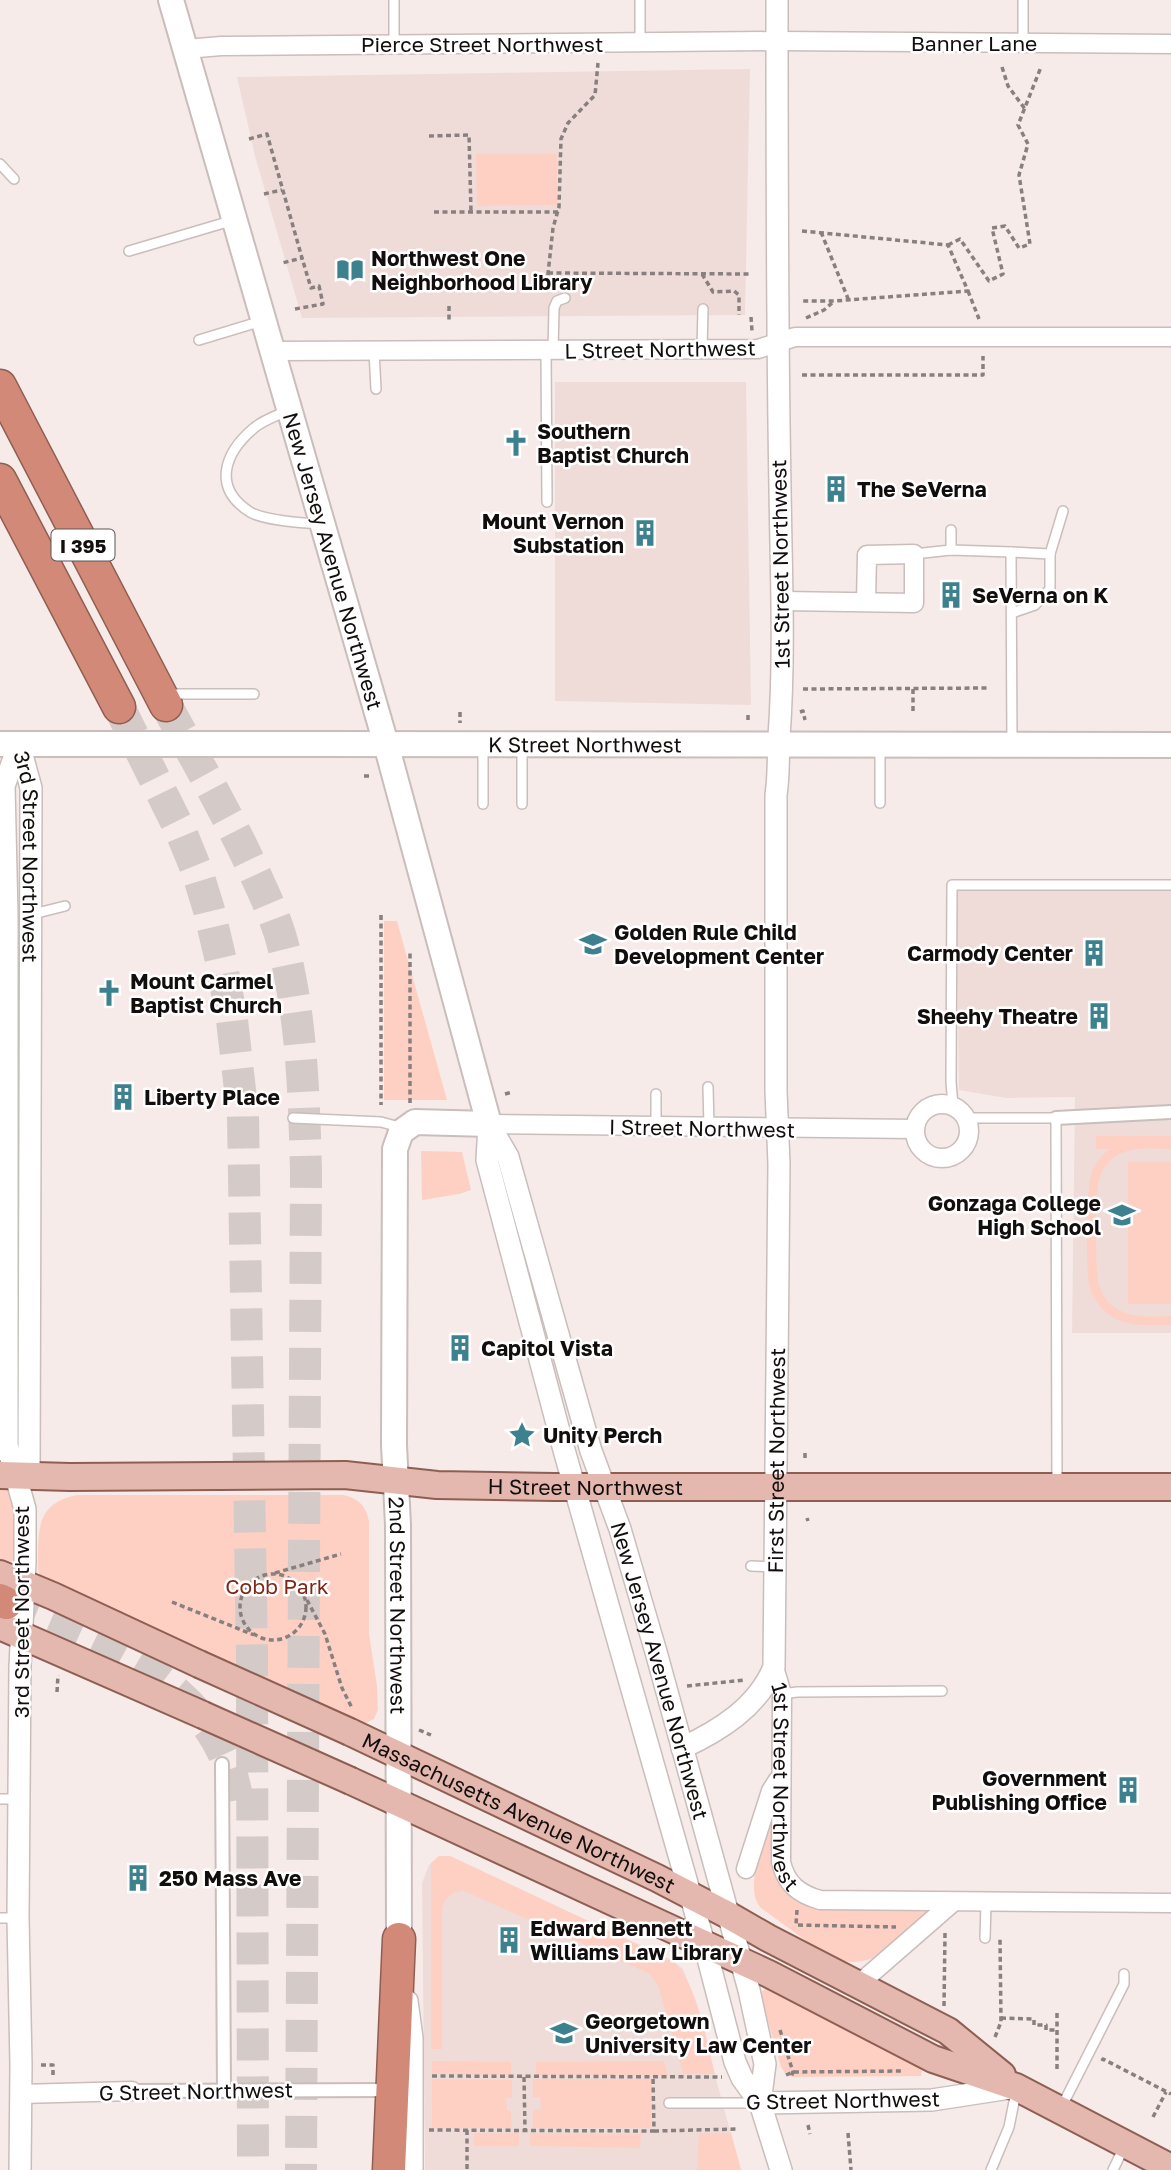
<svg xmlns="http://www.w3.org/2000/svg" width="1171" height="2170" font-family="'Golos Text',sans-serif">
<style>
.built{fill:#efdcd8}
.green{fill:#fed0c4}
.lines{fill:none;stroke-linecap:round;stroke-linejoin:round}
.motorway-tunnel{stroke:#d4cac7;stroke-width:32;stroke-dasharray:32 16;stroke-linecap:butt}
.service-casing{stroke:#c9bebb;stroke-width:12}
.pedestrian-casing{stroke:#c9bebb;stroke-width:16}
.minor-casing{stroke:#c9bebb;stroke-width:21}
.tertiary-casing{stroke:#c9bebb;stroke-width:24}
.secondary-casing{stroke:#c9bebb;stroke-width:28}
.primary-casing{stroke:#8f5e53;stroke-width:30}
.motorway-casing{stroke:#8f5e53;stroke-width:35}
.path{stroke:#88807e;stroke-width:3.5;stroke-dasharray:5 3.5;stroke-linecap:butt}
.service{stroke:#fff;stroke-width:9}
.pedestrian{stroke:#fff;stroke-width:12}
.minor{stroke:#fff;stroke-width:18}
.tertiary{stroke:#fff;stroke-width:21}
.secondary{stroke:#fff;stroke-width:24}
.primary{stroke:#e4b8ae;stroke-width:26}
.motorway{stroke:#d28978;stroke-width:32}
.secondary-bridge-casing{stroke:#c9bebb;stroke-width:28;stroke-linecap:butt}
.primary-bridge-casing{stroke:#8f5e53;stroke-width:30;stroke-linecap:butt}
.secondary-bridge{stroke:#fff;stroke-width:24}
.primary-bridge{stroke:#e4b8ae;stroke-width:26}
.labels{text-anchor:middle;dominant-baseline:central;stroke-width:5;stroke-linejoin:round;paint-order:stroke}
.shield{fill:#fff;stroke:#595656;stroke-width:2}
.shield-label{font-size:19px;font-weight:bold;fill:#120e0d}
.street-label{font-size:21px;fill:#120e0d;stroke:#fff}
.poi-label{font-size:21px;font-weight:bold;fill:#120e0d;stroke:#fff;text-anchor:start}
.park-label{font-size:21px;fill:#7d2816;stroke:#fff}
</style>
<rect width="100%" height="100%" fill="#f6ebe8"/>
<g class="built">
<path d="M750,69L745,315L302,318L255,156L237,77Z"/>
<path d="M555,382H746L751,705L555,701Z"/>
<path d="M1171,881V1333H1072L1075,1097L1006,1098L959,1090L956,890Z"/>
<path d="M439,1856H450L673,1961L683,1969L692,1992L741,2170H425L422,1883L429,1865Z"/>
</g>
<g class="green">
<path d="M476,154H557V205L477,206Z"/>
<path d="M384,921H397L447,1100H384Z"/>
<path d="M1096,1136H1171V1149C1150,1149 1126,1145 1110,1161C1105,1166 1101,1172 1099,1179C1095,1192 1095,1273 1099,1286C1102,1294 1107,1302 1114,1307C1130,1319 1152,1316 1171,1316V1325C1150,1325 1126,1328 1108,1314C1100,1308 1093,1298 1090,1288C1085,1273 1086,1190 1091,1175C1094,1164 1101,1156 1109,1149H1096Z"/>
<path d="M421,1151L462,1152L471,1190L459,1194L422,1200Z"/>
<rect x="1128" y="1162" width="43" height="142"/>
<path d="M0,1485L10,1488L15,1499V1556L12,1561L7,1563L0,1561Z"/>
<path d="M77,1495H343C359,1498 367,1507 369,1522V1634L377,1686L378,1710L374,1719L366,1723L361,1722L44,1581C36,1573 38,1565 38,1554C38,1522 42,1502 77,1495Z"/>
<path d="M774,1818L788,1891L797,1900L807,1904L931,1908V1910L873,1958C857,1964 843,1963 827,1956L761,1908C743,1889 764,1843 771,1820Z"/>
<path d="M439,1856H450L673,1961C697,1982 707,2043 715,2074H683L658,1985L648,1973L464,1891C451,1892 445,1897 442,1909V2049H431V1863Z"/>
<path d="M768,1988L918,2066L922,2071L921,2076L793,2077L786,2075L781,2067L761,1997L762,1991Z"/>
<path d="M432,2061L511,2062V2075L432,2074Z"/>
<path d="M664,2061L668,2075H536V2062Z"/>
<path d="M432,2079L512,2080V2098H506L507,2110L511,2111L512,2128H432Z"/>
<path d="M533,2079H652L651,2128H533V2110L541,2109L540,2097H533Z"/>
<rect x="474" y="2133" width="45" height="13"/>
<path d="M530,2133L641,2134L640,2148L530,2146Z"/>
<path d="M699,2133H731L741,2170H697Z"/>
</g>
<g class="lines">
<g class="motorway-tunnel">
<path d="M166,705C195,758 225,810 251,865C263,892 277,919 284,949C302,1022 304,1096 306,1171L301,2170"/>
<path d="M119,707L181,832L197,871L209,910L221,961L232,1020L243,1116L252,1655L253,2170"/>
<path d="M6,1603C106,1646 226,1685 239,1811"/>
</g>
<defs>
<g id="service">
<path d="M640,0V43"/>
<path d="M1023,43V0"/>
<path d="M394,44V0"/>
<path d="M0,164L14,179"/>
<path d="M129,251L234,220"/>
<path d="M199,340L262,321"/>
<path d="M702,349L703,309"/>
<path d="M546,350L547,502"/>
<path d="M553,350L554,308L557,301L565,298"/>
<path d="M374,351L376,389"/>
<path d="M288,410C277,416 263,420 254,428C224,453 212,488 250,512C263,520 305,524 320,523"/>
<path d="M951,530V550"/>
<path d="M914,554L951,550L1011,552"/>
<path d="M1050,554L1063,511"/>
<path d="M1012,613L1035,605L1050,589V554L1011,552L1012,745"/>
<path d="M169,694H254"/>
<path d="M880,747V803"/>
<path d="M483,804V746"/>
<path d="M522,804V746"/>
<path d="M29,915L65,906"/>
<path d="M708,1087L709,1127"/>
<path d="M656,1094V1127"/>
<path d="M953,1106L951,1082L952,885H1171"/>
<path d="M293,1118L381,1122L403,1128"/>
<path d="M967,1118H1056L1057,1485"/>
<path d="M751,1566L774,1567"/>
<path d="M782,1694L797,1692L942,1691"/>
<path d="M0,1799H19"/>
<path d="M0,1918H18"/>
<path d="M985,1938L986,1903"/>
<path d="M669,2103H759"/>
<path d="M1061,2108L1124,1984V1974"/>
<path d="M991,2170L1009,2127L1016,2092"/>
<path d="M1113,2170L1125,2145"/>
</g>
<g id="pedestrian">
<path d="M1056,1118L1171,1112"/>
<path d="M222,1764L224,2091"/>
<path d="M132,2091L392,2090"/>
</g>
<g id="minor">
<path d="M186,49L221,46L777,41L1171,44"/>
<path d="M273,351L758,349L795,337H1171"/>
<path d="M782,601L914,603V554L867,555L866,601"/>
<circle cx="942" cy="1131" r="27"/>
<path d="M489,1124L915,1129"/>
<path id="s1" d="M774,1667L782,1694L781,1862C786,1884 799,1894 820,1900L1171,1903"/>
<path d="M746,1869L771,1791L778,1780"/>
<path d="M859,1984L952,1903"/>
<path d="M20,2094L132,2091"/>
</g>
<g id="tertiary">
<path d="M19,744L4,786L7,915V1445L25,1509V1563L20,1666L18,1918L21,2065L20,2170"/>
<path id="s2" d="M19,744L31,788L29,1476"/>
<path d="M489,1124L487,1160L564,1450L704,1943L735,2062L742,2078L760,2103L781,2170"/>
<path id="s3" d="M489,1124L508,1157L591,1451L620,1529L656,1652L749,1990L765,2064L760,2103"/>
<path id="s4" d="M682,1748C719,1731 758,1707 774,1667L779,1164L776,1091V795C779,775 778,756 779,737C785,654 781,570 780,488C777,325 777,163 777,0"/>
<path d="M407,2001L412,2038V2170"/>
<path d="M760,2103L932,2100L1016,2087"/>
</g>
<g id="secondary">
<path id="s5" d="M171,0L386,744L489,1124L415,1122L401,1132L395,1149L394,1445L398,1525L399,1939"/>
<path d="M0,744H72"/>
<path id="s6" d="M314,744L1171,745"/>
</g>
<g id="primary">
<path id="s7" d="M0,1475L70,1477L345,1475L437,1485L554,1487H1171"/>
<path d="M0,1574L53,1596L199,1664"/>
<path d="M0,1626L203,1715"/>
<path id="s8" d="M350,1732L657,1878L728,1915L768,1938L948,2031L1002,2075"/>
<path d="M351,1781L769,1974L933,2059L1016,2087L1171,2168"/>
</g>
<g id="motorway">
<path d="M0,386L166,705"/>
<path d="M0,480L119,707"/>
<path d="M0,1600L6,1603"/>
<path d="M389,2170L399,1939"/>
</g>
</defs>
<use href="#service" class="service-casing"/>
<use href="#pedestrian" class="pedestrian-casing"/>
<use href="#minor" class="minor-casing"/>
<use href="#tertiary" class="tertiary-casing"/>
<use href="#secondary" class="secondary-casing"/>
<use href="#primary" class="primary-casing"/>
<use href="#motorway" class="motorway-casing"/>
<g class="path">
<path d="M1002,67L1008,86L1025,109"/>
<path d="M429,136L469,135L471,212"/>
<path d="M249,139L267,134L302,258L282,263"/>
<path d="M264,194L282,190"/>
<path d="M434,212H558"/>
<path d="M802,231L948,245L968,291L834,301H802"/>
<path d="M821,232L849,301"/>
<path d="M948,245L960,239L989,281L1003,274L992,228L1005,226L1019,248L1030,244L1019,175L1028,144L1018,125L1041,67"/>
<path d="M548,273L752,274"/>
<path d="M702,274L713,292L734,291L739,295V315"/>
<path d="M968,291L979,319"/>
<path d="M546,292L553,228L559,207L561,139L568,123L595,95L598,63"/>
<path d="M449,306V320"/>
<path d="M295,309L323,304L319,286L311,288L302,258"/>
<path d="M751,317L752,331"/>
<path d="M806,318L824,310L832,303"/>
<path d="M802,375H983V356"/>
<path d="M803,689L990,688"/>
<path d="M913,689V712"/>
<path d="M460,712V723"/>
<path d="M800,712L803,711L805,720"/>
<path d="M748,720V712"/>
<path d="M364,776H369"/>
<path d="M381,915V1105"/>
<path d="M505,1094L513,1092"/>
<path d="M410,1103V950"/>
<path d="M805,1458V1452"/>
<path d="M807,1518L808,1521"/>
<path d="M275,1573L341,1554"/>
<circle cx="273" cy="1607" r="33"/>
<path d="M307,1600L325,1634L342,1688L352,1708"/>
<path d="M172,1602L254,1635"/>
<path d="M687,1686L745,1680"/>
<path d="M57,1692L58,1675"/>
<path d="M419,1730L431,1735"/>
<path d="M797,1910L796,1925L896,1927"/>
<path d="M944,2006L945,1933"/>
<path d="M1001,2018L1034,2019V2025H1046V2030H1057"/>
<path d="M780,2030L793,2072L791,2077"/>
<path d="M995,2037L1001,2022L1000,1939"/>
<path d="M1102,2061L1103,2059L1171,2094"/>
<path d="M41,2065H53V2075"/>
<path d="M1057,2069V2012"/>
<path d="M786,2075L793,2072L904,2071"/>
<path d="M432,2076L722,2077"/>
<path d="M524,2077L525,2130"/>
<path d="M1153,2117L1166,2092"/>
<path d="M808,2125L810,2134"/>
<path d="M429,2130L654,2131L653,2077"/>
<path d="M467,2130V2170"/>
<path d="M654,2131L738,2129"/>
<path d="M848,2133L851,2170"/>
</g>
<use href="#service" class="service"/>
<use href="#pedestrian" class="pedestrian"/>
<use href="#minor" class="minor"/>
<use href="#tertiary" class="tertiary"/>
<use href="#secondary" class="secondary"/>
<use href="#primary" class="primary"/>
<use href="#motorway" class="motorway"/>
<defs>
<path id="secondary-bridge" d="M72,744H314"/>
<g id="primary-bridge">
<path d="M199,1664L350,1732"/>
<path d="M203,1715L351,1781"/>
</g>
</defs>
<use href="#secondary-bridge" class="secondary-bridge-casing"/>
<use href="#primary-bridge" class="primary-bridge-casing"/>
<use href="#secondary-bridge" class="secondary-bridge"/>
<use href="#primary-bridge" class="primary-bridge"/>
</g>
<defs>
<symbol id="library-bare" viewBox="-9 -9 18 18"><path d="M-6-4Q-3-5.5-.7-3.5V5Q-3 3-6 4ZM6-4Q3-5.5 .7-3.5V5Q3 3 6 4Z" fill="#3d818f" stroke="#fff" stroke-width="2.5" paint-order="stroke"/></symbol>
<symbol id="church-bare" viewBox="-9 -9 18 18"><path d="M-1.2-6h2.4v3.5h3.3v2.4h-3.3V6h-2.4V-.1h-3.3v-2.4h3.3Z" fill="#3d818f" stroke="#fff" stroke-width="2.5" paint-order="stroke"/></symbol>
<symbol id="building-bare" viewBox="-9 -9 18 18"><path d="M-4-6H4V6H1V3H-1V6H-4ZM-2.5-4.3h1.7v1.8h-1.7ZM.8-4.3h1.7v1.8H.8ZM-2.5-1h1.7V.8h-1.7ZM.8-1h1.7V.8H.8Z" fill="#3d818f" stroke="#fff" stroke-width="2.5" paint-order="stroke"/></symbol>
<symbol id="school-bare" viewBox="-9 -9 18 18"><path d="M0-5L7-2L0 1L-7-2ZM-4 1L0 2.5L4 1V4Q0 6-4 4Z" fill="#3d818f" stroke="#fff" stroke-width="2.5" paint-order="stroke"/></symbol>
<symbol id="sight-bare" viewBox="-9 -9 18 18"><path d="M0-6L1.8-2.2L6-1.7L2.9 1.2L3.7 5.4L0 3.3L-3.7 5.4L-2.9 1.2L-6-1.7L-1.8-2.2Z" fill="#3d818f" stroke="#fff" stroke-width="2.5" paint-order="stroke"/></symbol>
<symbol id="university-bare" viewBox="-9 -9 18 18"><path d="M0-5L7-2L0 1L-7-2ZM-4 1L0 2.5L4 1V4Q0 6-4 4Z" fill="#3d818f" stroke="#fff" stroke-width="2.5" paint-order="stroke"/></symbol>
</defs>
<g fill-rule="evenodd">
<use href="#library-bare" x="331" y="251" width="38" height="38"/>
<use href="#church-bare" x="497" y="424" width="38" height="38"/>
<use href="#building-bare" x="817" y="470" width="38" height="38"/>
<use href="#building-bare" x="626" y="514" width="38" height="38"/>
<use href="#building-bare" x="932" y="576" width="38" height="38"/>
<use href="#school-bare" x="574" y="925" width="38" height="38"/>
<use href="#building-bare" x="1075" y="934" width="38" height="38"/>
<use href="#church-bare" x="90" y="974" width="38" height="38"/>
<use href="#building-bare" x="1080" y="997" width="38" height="38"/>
<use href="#building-bare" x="104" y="1078" width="38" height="38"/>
<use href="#school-bare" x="1103" y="1196" width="38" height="38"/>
<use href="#building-bare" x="441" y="1329" width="38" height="38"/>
<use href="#sight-bare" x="503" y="1416" width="38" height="38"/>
<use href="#building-bare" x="1109" y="1771" width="38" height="38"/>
<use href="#building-bare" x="119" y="1859" width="38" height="38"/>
<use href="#building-bare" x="490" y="1921" width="38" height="38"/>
<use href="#university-bare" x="545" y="2014" width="38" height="38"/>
</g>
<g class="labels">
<rect class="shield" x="51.5" y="529.5" width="63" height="31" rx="5"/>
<g class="shield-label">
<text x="83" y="545">I 395</text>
</g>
<g class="street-label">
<text x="974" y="43">Banner Lane</text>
<text x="482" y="44">Pierce Street Northwest</text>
<text transform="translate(660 349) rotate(-1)">L Street Northwest</text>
<text stroke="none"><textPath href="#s5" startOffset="584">New Jersey Avenue Northwest</textPath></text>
<text transform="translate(780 564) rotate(-91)">1st Street Northwest</text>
<text stroke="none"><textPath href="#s6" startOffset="271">K Street Northwest</textPath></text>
<text stroke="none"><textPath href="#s2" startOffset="114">3rd Street Northwest</textPath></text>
<text transform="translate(702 1128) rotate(1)">I Street Northwest</text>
<text stroke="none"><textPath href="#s4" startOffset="332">First Street Northwest</textPath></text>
<text stroke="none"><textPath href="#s7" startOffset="586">H Street Northwest</textPath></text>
<text stroke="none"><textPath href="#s5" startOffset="1734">2nd Street Northwest</textPath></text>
<text transform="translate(21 1612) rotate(-90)">3rd Street Northwest</text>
<text stroke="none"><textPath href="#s3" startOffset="574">New Jersey Avenue Northwest</textPath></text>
<text stroke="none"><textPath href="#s1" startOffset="121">1st Street Northwest</textPath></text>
<text stroke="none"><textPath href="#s8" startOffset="187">Massachusetts Avenue Northwest</textPath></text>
<text transform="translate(196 2091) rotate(-1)">G Street Northwest</text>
<text transform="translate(843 2100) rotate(-1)">G Street Northwest</text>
</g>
<g class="poi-label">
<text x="371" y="258">Northwest One<tspan x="371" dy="24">Neighborhood Library</tspan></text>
<text x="537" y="431">Southern<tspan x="537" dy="24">Baptist Church</tspan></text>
<text x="857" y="489">The SeVerna</text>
<text x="624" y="521" text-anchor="end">Mount Vernon<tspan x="624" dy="24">Substation</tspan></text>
<text x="972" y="595">SeVerna on K</text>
<text x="614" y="932">Golden Rule Child<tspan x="614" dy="24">Development Center</tspan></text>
<text x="1073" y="953" text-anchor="end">Carmody Center</text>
<text x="130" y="981">Mount Carmel<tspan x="130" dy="24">Baptist Church</tspan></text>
<text x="1078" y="1016" text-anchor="end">Sheehy Theatre</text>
<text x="144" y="1097">Liberty Place</text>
<text x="1101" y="1203" text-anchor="end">Gonzaga College<tspan x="1101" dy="24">High School</tspan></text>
<text x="481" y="1348">Capitol Vista</text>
<text x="543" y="1435">Unity Perch</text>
<text x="1107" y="1778" text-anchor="end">Government<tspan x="1107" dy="24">Publishing Office</tspan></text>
<text x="159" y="1878">250 Mass Ave</text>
<text x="530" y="1928">Edward Bennett<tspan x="530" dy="24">Williams Law Library</tspan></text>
<text x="585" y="2021">Georgetown<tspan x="585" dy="24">University Law Center</tspan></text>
</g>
<g class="park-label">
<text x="277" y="1586">Cobb Park</text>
</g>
</g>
</svg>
